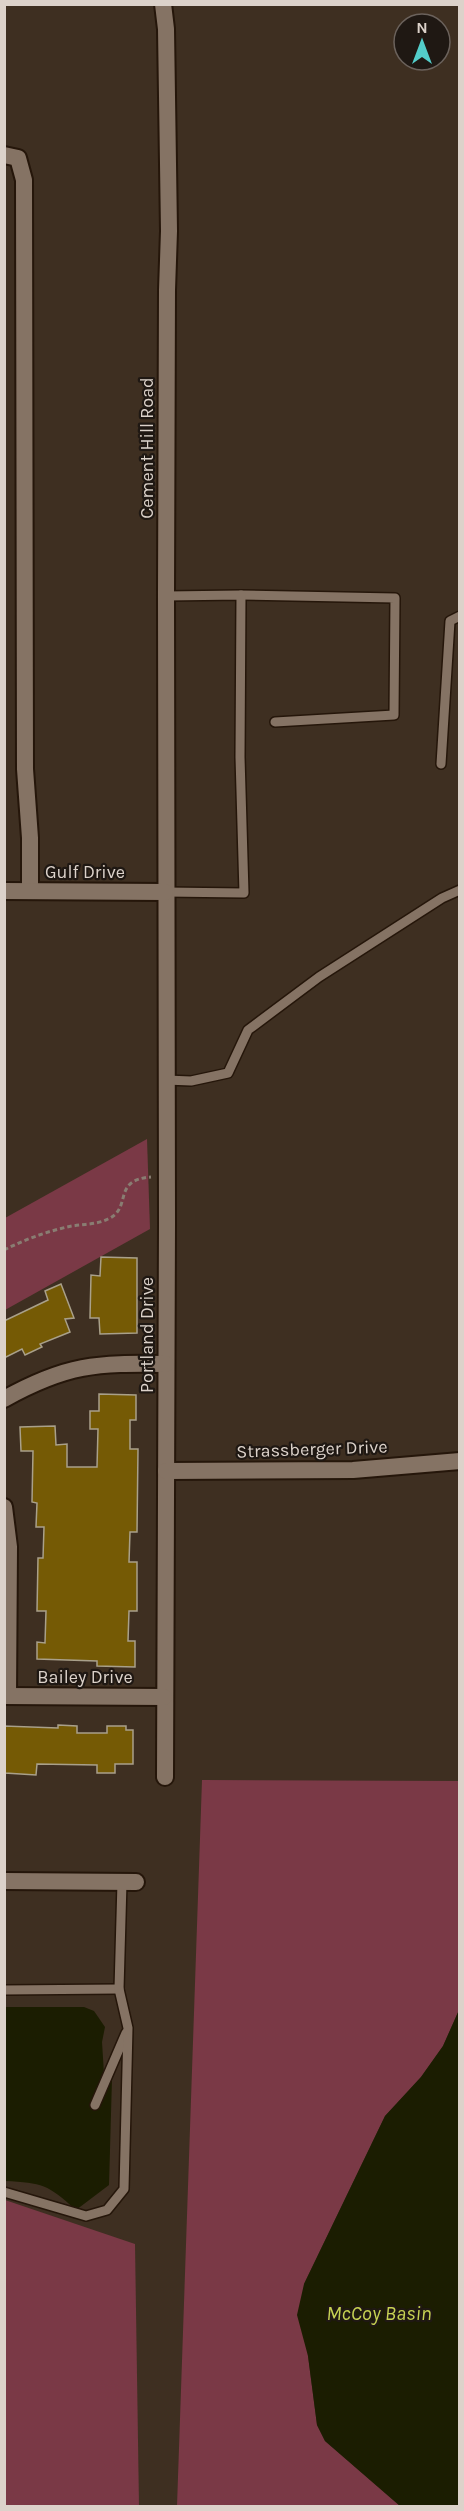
<svg xmlns="http://www.w3.org/2000/svg" width="464" height="2511" font-family="Karla,sans-serif">
<style>
.green{fill:#7a3946}
.water{fill:#1b1d01}
.building{fill:#755a05;stroke:#a9a08a;stroke-width:1.5}
.lines{fill:none;stroke-linecap:round;stroke-linejoin:round}
.service-casing{stroke:#25160a;stroke-width:12}
.minor-casing{stroke:#25160a;stroke-width:20}
.path{stroke:#897d72;stroke-width:3;stroke-dasharray:4.5 3;stroke-linecap:butt}
.service{stroke:#857364;stroke-width:9}
.minor{stroke:#857364;stroke-width:16}
.labels{text-anchor:middle;dominant-baseline:central;stroke-width:4.5;stroke-linejoin:round;paint-order:stroke}
.street-label{font-size:18px;fill:#dcd2ca;stroke:#1f1813}
.water-label{font-size:20px;font-style:italic;fill:#c7d253;stroke:#1f1813}
</style>
<rect width="100%" height="100%" fill="#3e2f21"/>
<g class="green">
<path d="M147,1139L150,1229L5,1310V1218Z"/>
<path d="M202,1780L459,1781V2010L443,2046L421,2077L385,2116L304,2284L308,2356L317,2425L325,2441L400,2506H177Z"/>
<path d="M5,2200L135,2244L139,2506H5Z"/>
</g>
<g class="water">
<path d="M4,2007H84L94,2011L105,2027L102,2042L104,2074L112,2078L109,2185L76,2210C47,2184 43,2183 5,2181Z"/>
<path d="M459,2010V2506H400L325,2441L317,2425L308,2356L297,2315L304,2284L385,2116L421,2077L443,2046Z"/>
</g>
<g class="building">
<path d="M101,1257L137,1258V1333L100,1334L99,1318H90L91,1275L100,1276Z"/>
<path d="M61,1284L74,1318L65,1319L70,1332L40,1344L42,1347L25,1355L22,1349L4,1358V1321L48,1300L45,1291Z"/>
<path d="M99,1394L136,1395V1420H130V1449H138L137,1532H130L129,1562H137V1611H129L128,1641H135V1667L97,1666V1661L37,1659V1642L45,1643L46,1611H37L38,1558H43L44,1527H36L37,1503L32,1502L33,1451H21L20,1427L55,1426L56,1445L67,1444V1467H97L98,1429H90V1411H99Z"/>
<path d="M58,1725L77,1726V1733H107V1726H126V1730H133V1764H115V1773H97V1765L37,1764L36,1775L5,1773L4,1726L58,1728Z"/>
</g>
<g class="lines">
<defs>
<g id="service">
<path d="M241,595L395,598L394,715L275,722"/>
<path d="M441,764L450,621L460,616"/>
<path d="M165,892L244,893L240,757L241,595L166,596"/>
<path d="M166,1080L191,1081L228,1073L248,1030L319,977L442,898L460,890"/>
<path d="M4,1990L119,1989"/>
<path d="M95,2105L126,2033"/>
<path d="M4,2192L86,2216L107,2210L124,2189L128,2028L119,1989L122,1882"/>
</g>
<g id="minor">
<path d="M163,4L166,29L169,231L167,290L166,596L167,1224L165,1777"/>
<path d="M4,155L18,158L24,180L25,769L30,838V891"/>
<path d="M4,891L165,892"/>
<path d="M4,1399C67,1364 96,1363 166,1364"/>
<path d="M166,1471L353,1470L460,1461"/>
<path d="M4,1507L9,1547L8,1696"/>
<path d="M4,1696L164,1697"/>
<path d="M4,1881L136,1882"/>
</g>
</defs>
<use href="#service" class="service-casing"/>
<use href="#minor" class="minor-casing"/>
<path class="path" d="M4,1250C24,1240 45,1232 67,1227C80,1224 96,1225 108,1219C133,1208 111,1180 151,1177"/>
<use href="#service" class="service"/>
<use href="#minor" class="minor"/>
</g>
<g class="labels">
<g class="street-label">
<text transform="translate(147 448) rotate(-90)">Cement Hill Road</text>
<text x="85" y="872">Gulf Drive</text>
<text transform="translate(147 1335) rotate(-90)">Portland Drive</text>
<text transform="translate(312 1449) rotate(-2)">Strassberger Drive</text>
<text x="85" y="1677">Bailey Drive</text>
</g>
<g class="water-label">
<text x="379" y="2313">McCoy Basin</text>
</g>
</g>
<rect width="464" height="2511" fill="none" stroke="#dcd2ca" stroke-width="12"/>
<g transform="translate(422 42)"><circle r="28" fill="#1f1813" stroke="#6b625c" stroke-width="1.5"/>
<path d="M0-4.5L10 22L0 15L-10 22Z" fill="#53cdca"/>
<text y="-9" font-size="16" font-weight="bold" text-anchor="middle" fill="#dcd2ca">N</text>
</g>
</svg>
